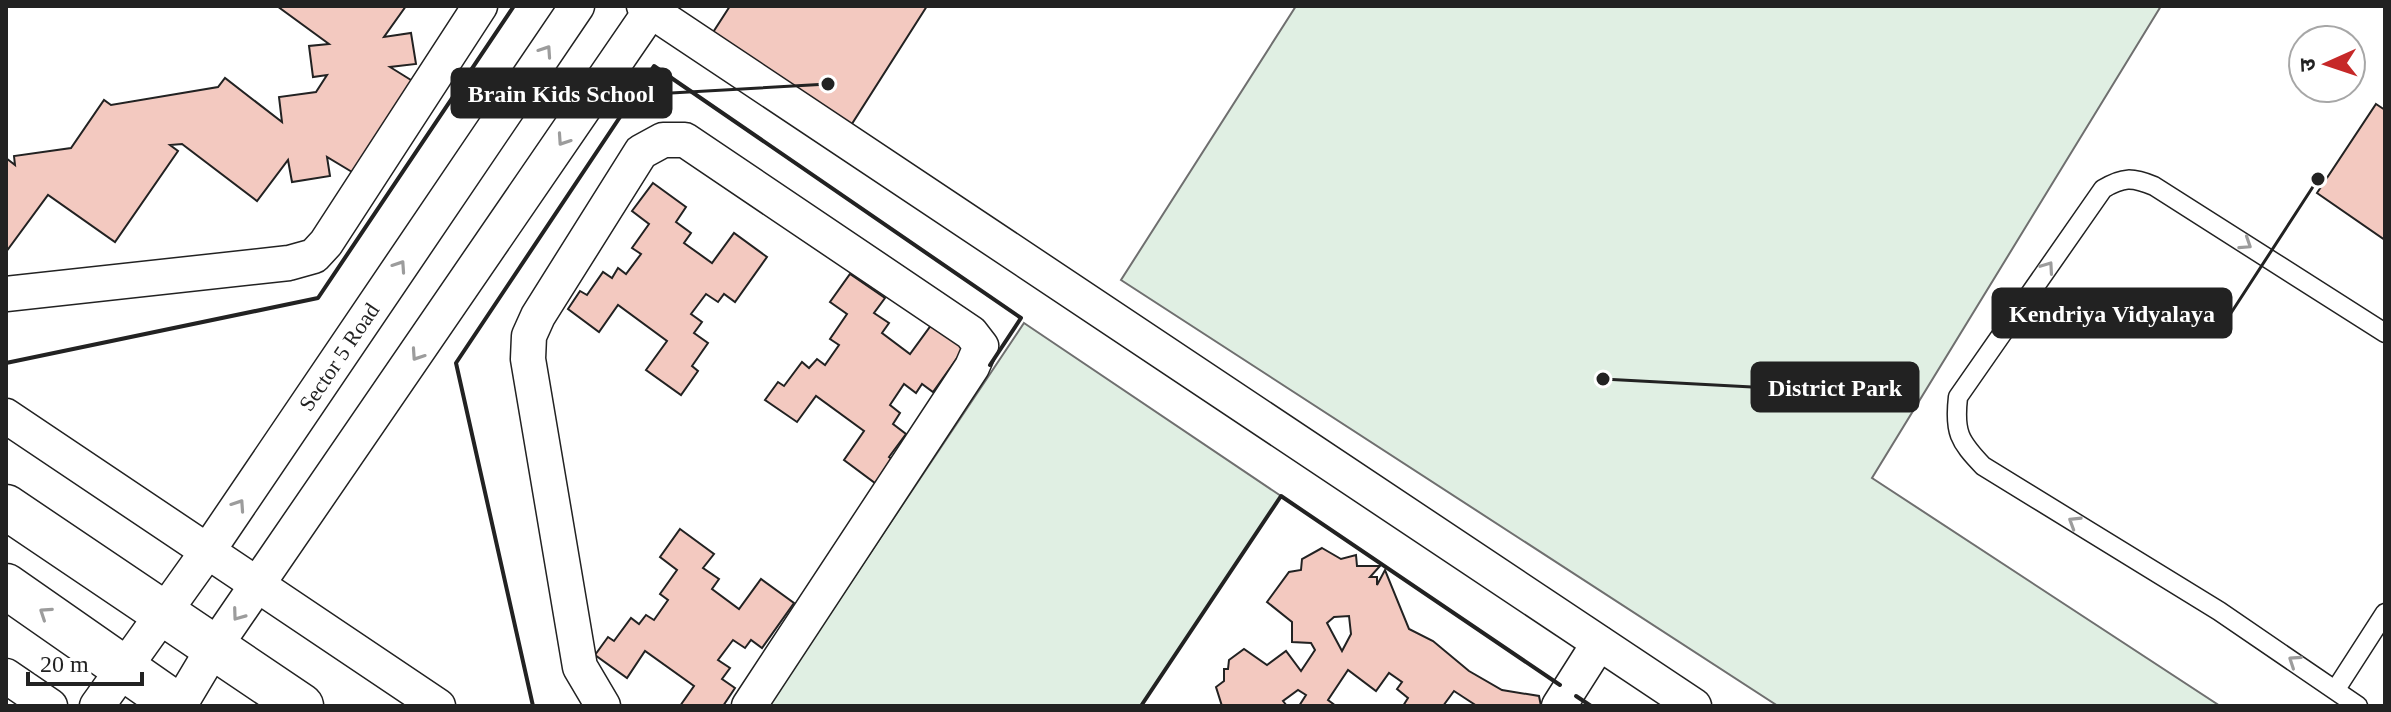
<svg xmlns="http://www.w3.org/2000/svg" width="2391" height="712" font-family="'Times New Roman','Noto Sans Devanagari',serif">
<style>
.green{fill:#e0efe3;stroke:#6f6f6f;stroke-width:2}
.building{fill:#f3c9c0;stroke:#222;stroke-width:2;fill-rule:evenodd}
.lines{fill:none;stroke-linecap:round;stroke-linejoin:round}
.service-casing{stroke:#222;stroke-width:21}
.minor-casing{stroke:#222;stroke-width:37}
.tertiary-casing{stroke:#222;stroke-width:47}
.service{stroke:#fff;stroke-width:18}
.minor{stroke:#fff;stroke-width:34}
.tertiary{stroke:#fff;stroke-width:44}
.wall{stroke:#222;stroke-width:4}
.oneway{stroke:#9c9c9c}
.labels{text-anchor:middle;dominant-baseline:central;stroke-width:6;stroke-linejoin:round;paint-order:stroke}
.street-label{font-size:22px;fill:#222;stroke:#fff}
.leader{fill:none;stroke:#222;stroke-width:3}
.callout-dot{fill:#222;stroke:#fff;stroke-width:3}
.callout{fill:#222;stroke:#222;stroke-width:3}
.callout-label{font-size:24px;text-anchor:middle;font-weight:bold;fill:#fff}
</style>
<rect width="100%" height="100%" fill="#fff"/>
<g class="green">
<path d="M1296,6H2161L1872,478L2220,706H1778L1121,280Z"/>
<path d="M1024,323L1281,496L1141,706H768Z"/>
</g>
<g class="building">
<path d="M277,6H406L384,37L411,33L416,64L390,67L419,85L362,178L327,157L330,176L292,182L288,160L257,201L182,144L170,145L178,151L115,242L48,195L6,252V158L15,165L14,156L71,148L104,100L111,105L218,87L225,78L282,122L279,97L316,92L327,75L313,77L309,46L329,44Z"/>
<path d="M730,6H927L848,130L710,37Z"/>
<path d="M2376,104L2385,110V240L2317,193Z"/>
<path d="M653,183L686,207L676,222L691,233L684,243L712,263L734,233L767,257L735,302L724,294L718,302L706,294L691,314L702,322L694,333L708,343L692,366L698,371L681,395L646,370L667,341L618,305L599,332L568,309L580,291L587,295L603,272L612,278L618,268L626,274L641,254L632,248L649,224L632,211Z"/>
<path d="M850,274L885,298L874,313L889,323L882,333L910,354L932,324L965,347L933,392L922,384L916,393L904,384L890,405L900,413L893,424L906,434L889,457L896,462L879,486L844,460L864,431L816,396L797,422L765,400L778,382L784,386L802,362L809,368L817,359L825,365L839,345L830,339L847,314L830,302Z"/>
<path d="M680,529L714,554L703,568L719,579L712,589L739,609L761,579L794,603L762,648L751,640L745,648L733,640L718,660L730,668L722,679L735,688L723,706H680L694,686L645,651L627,678L595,655L608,637L614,641L631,618L639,624L646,615L654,620L668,600L660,594L677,570L660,557Z"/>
<path d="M1322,548L1341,559L1356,555L1357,566H1380L1370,577H1377V585L1385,570L1409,629L1433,641L1469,671L1502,690L1539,696L1541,706H1477L1454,691L1443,706H1403L1408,698L1397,689L1402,682L1389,673L1376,691L1348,670L1328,700L1336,706H1299L1306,695L1298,690L1283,701L1287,706H1222L1216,687L1224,681V669H1228L1229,660L1244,649L1267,665L1286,651L1301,671L1315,650L1311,643L1292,642V622L1267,602L1289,572L1301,570L1302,559ZM1349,616L1351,634L1342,651L1327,623L1334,617Z"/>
</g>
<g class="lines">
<defs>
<g id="service">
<path d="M2336,689L2385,613"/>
<path d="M2358,706L2219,611L1983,466C1959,441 1954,432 1958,397L2103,189C2123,177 2132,177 2154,186L2385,333"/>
</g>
<g id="minor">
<path d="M644,6L1694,706"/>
<path d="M6,294L289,263L314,256L326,243L480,6"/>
<path d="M6,416L438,706"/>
<path d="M6,676L50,706"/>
<path d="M97,706L207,552L577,6"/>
<path d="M179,706L213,649L654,6"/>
<path d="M603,706L580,667L528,359L529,336L538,316L641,152L663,140H685L971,333L981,346L972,367L749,706"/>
<path d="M1559,706L1599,643"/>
</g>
<g id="tertiary">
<path d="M6,507L301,706"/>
<path d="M6,586L178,706"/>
</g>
</defs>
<use href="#service" class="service-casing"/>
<use href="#minor" class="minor-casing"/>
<use href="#tertiary" class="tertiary-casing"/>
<use href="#service" class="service"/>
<use href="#minor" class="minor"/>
<use href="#tertiary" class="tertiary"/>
<g class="wall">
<path d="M6,363L318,298L514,6"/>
<path d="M1576,696L1591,706"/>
<path d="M533,706L456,363L654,66L1021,318L990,365"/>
<path d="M1141,706L1281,496L1560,685"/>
</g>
</g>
<defs><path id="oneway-chevron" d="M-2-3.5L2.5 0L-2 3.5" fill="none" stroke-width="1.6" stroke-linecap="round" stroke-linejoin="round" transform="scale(2)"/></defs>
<g class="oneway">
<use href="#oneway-chevron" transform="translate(546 51) rotate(-56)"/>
<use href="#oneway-chevron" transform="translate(563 140) rotate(124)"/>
<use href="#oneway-chevron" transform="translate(2246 244) rotate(33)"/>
<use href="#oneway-chevron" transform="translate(400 266) rotate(-56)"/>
<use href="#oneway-chevron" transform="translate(2048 267) rotate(-55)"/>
<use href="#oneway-chevron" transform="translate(417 355) rotate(124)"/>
<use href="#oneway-chevron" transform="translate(239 505) rotate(-56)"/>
<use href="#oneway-chevron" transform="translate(2074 522) rotate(-148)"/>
<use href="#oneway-chevron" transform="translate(45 613) rotate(-146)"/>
<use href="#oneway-chevron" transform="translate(238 615) rotate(126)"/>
<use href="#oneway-chevron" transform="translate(2294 661) rotate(-146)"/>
</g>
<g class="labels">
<g class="street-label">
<text transform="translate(339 357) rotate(-56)">Sector 5 Road</text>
</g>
</g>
<path class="leader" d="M828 84L671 93M2318 179L2231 313M1603 379L1752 387"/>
<g class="callout-dot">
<circle cx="828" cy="84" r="8"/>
<circle cx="2318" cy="179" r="8"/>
<circle cx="1603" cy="379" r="8"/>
</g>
<g class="callout">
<rect x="452" y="69" width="219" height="48" rx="8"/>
<rect x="1993" y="289" width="238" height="48" rx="8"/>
<rect x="1752" y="363" width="166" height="48" rx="8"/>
</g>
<g class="callout-label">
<text x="561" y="102">Brain Kids School</text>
<text x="2112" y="322">Kendriya Vidyalaya</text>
<text x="1835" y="396">District Park</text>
</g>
<rect width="2391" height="712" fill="none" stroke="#222222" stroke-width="16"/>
<g transform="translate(2327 64) rotate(267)"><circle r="38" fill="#ffffff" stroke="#a7a7a7" stroke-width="2"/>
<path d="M0-6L14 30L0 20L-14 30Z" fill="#c62828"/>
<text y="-12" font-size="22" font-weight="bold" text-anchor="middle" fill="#222222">उ</text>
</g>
<path d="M28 672v12h114v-12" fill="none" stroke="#222222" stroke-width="4"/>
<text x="40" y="672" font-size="24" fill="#222222" stroke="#ffffff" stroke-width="6" paint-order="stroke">20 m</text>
</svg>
